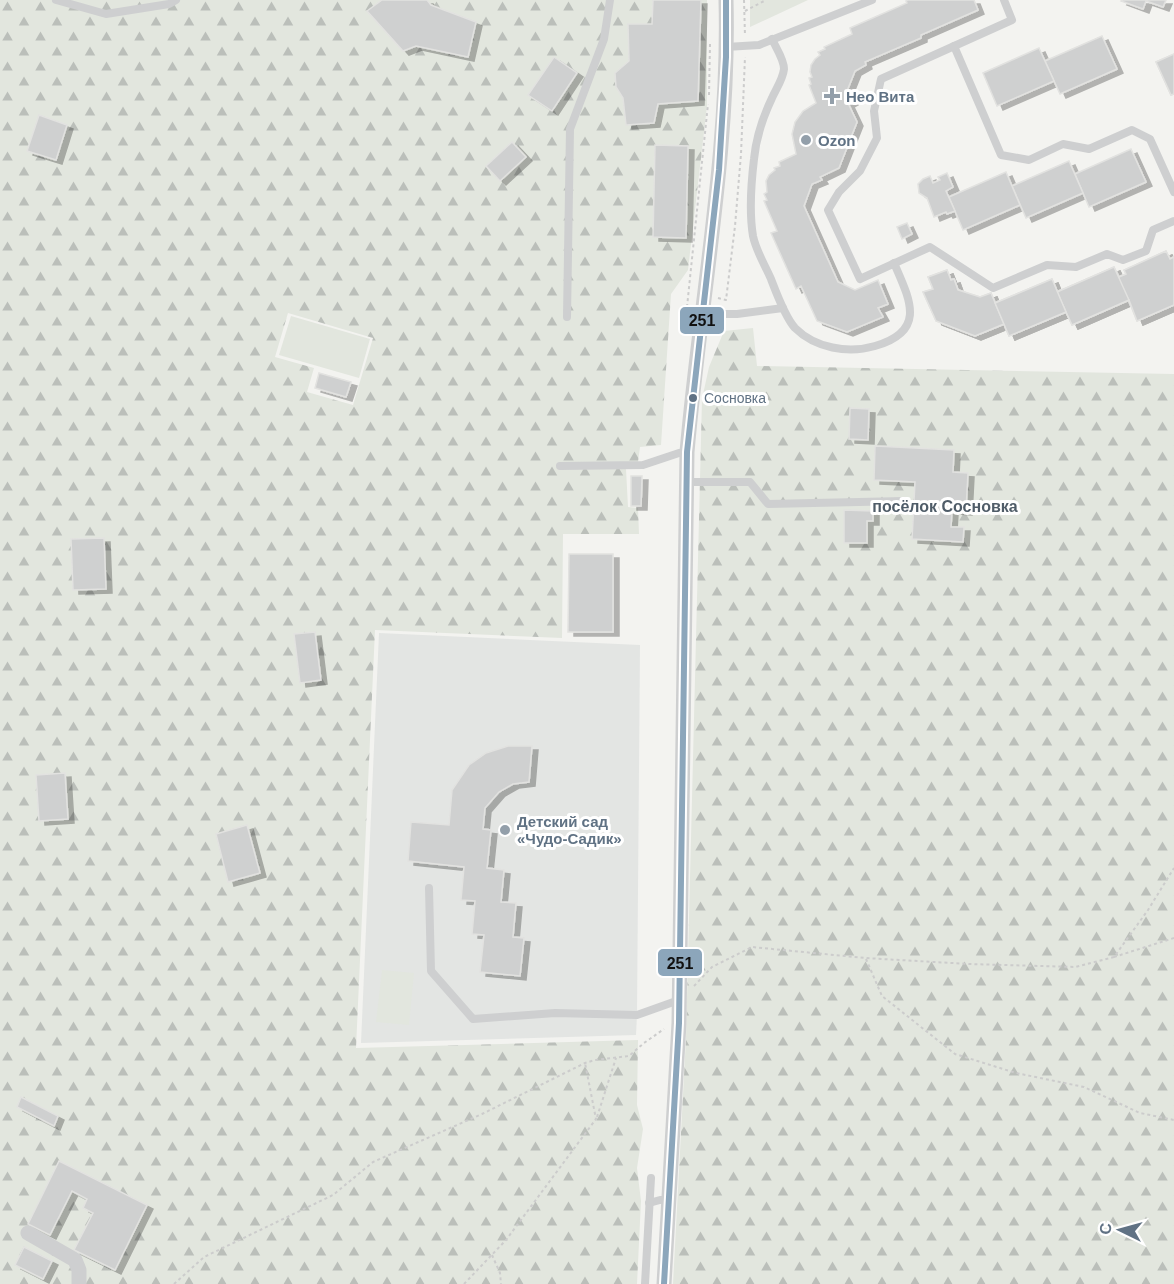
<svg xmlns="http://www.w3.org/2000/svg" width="1174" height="1284" font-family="Helvetica,sans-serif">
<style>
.built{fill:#e3e5e3}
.forest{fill:url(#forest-firs);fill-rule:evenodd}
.park{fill:#e2e6de}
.building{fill:#cfd0d0;stroke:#e2e2e0;stroke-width:1.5;filter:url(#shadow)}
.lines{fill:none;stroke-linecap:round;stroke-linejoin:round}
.path{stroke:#ccc;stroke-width:2;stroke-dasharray:3 3;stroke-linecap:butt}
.service{stroke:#cecfd0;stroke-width:8}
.minor{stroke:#cecfd0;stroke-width:15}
.bus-1-casing{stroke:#fff;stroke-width:10}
.bus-1{stroke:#8ca6bb;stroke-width:6}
.poi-dot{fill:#939faa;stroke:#fff;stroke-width:2}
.bus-dot{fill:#607284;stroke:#fff;stroke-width:2}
.labels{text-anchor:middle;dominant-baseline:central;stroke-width:6;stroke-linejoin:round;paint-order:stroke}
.bus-label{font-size:14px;fill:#607284;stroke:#fff;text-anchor:start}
.poi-label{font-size:15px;font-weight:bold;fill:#607284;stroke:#fff;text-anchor:start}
.neighbourhood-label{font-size:16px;font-weight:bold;fill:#4f5c68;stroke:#fff}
.line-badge{stroke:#fff;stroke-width:2}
.pale-badge-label{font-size:16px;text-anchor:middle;font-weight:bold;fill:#111}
</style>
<defs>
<pattern id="forest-firs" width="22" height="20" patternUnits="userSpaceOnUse" patternTransform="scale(1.5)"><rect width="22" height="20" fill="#e2e6de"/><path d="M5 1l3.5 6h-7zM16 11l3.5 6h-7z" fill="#bbbfba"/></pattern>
<filter id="shadow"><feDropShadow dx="6" dy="4" stdDeviation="0" flood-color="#0004"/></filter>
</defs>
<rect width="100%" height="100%" fill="#f3f3f0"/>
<path class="built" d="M379,633L640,645L637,1015L636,1035L361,1043Z"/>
<g class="forest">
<path d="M0,0H707V106L688,270L671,294L661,445L640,447L638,462L626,469L628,507L638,508L639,534H563L562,638L375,630L356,1048L638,1040L637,1105L643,1129L637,1168L641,1201L637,1284H0ZM288,313L373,338L353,405L307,392L314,368L275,357Z"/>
<path d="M753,328L757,366L1174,374V1284H673L686,1038L702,399L709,367L724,331Z"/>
</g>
<g class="park">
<path d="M750,0H808L750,27Z"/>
<path d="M291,316L370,339L359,378L279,355Z"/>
<path d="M382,970L414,973L409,1025L376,1022Z"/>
</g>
<g class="building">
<path d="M382,0H427L431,5L476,22L468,57L416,46L403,51L367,11Z"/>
<path d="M653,0H701L698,101L658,104L654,123L626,125L623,98L616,87L615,73L629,61L628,24H652Z"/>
<path d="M908,0H974L978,10L921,35V38L865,62L866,65L855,71L847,91L852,101L848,103L857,122L839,168L820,177L822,180L812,184L804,206L838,282L855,290L878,280L888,304L878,308L883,317L847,332L817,321L801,286L796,289L771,233L777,231L764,201L767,200L764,194L767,192L766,181L769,175L775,170L774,168L780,166L779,162L796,154L792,134L795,122L803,111L816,103L809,85L811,84L809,78L812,77L810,72L811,65L815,59L820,55L818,52L825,49L824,47L852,34L850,28L907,3L906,1Z"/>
<path d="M1122,0H1166L1163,7L1146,1L1143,9L1121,1Z"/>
<path d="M1102,36L1117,69L1060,94L1045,61Z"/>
<path d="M1039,48L1054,81L997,106L983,73Z"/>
<path d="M1174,54V94L1171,95L1156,62Z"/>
<path d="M1174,54V94L1171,95L1156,62Z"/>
<path d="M554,57L577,73L552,111L528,95Z"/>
<path d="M39,115L67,125L56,160L27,151Z"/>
<path d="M512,142L526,157L500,181L486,166Z"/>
<path d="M655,145L688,146L686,238L653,237Z"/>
<path d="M1131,149L1146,182L1089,207L1075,174Z"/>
<path d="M1069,161L1083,193L1026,218L1012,186Z"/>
<path d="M1006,172L1020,205L963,230L949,197Z"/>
<path d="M947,173L953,187L946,191L955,211L947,214L946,212L934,217L927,198L919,193L918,184L923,179L930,176L933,183L940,180L938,177Z"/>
<path d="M907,223L912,234L902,239L897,227Z"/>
<path d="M1166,251L1170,259L1174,257V305L1137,321L1119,277L1126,274L1124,270Z"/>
<path d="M1166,251L1170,259L1174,257V305L1137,321L1129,300L1072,325L1066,312L1009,336L1004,324L975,336L936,321L923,292L933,289L928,277L947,270L951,280L954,279L958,290L980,297L991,293L995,303L1052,279L1057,292L1114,267L1119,277L1126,274L1124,270Z"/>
<path d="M1114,267L1129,300L1072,325L1057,292Z"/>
<path d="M947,270L951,280L954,279L958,290L980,297L991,293L1004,324L975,336L936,321L923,292L933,289L928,277Z"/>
<path d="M1052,279L1066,312L1009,336L995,303Z"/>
<path d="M319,373L351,382L346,397L315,388Z"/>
<path d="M850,408L869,409L868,440L849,439Z"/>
<path d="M875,446L954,450L953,472L968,473L966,511L952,510L951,527H964L963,542L912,539L915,482L874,480Z"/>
<path d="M631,476H642L641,506H631Z"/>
<path d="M844,510L873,511V521H867V543H844Z"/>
<path d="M104,538L106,589L73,590L71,539Z"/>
<path d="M569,554H613V632H568Z"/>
<path d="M315,632L321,680L300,683L294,634Z"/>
<path d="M508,746H532L529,782L513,784L499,792L485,808L483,829L491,830L487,868L504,870L501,902L516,903L513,937L524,938L520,976L480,972L484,935L472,934L475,901L461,900L464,867L408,861L411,822L449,825L452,790L469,765L486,753Z"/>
<path d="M65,773L68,819L39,821L36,775Z"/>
<path d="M247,825L260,873L228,882L216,834Z"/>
<path d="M21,1097L58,1116L54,1126L17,1107Z"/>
<path d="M59,1161L147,1205L115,1270L74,1250L93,1213L83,1208L87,1199L72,1191L50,1235L28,1224Z"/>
<path d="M24,1247L52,1261L43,1279L15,1265Z"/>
</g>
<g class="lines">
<g class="path">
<path d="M744,0L745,36"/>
<path d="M745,11L766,0"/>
<path d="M709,95L710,44"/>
<path d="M718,298L726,300L735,226L741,154L745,57"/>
<path d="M687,307L708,104"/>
<path d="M1114,957L1174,938"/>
<path d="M866,959L882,996L955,1054L1016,1073L1084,1087L1140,1113L1174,1120"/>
<path d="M694,986L712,967L752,947L865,958L969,964L1075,967L1114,957L1148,910L1174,868"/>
<path d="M597,1117L616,1058"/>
<path d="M492,1255L500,1273L501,1284"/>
<path d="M174,1284L204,1257L333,1195L373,1162L482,1114L585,1063L595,1060L629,1056L644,1043L664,1029"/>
<path d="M464,1284L506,1240L596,1119L585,1063"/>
</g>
<g class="service">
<path d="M56,0L106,14L169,4L176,0"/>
<path d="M1004,0L1012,20L881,79L874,111L877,138L860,171L839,192L828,210L860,279L930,247L993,288L1047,265L1076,267L1107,254L1123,260L1146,251L1153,230L1174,221"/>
<path d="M772,39C776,48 784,59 784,69C783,79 776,89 772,98C763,117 756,138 754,159C751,184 749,212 753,236C756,251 765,265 771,279C776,292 785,317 795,328C815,348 848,354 875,346C927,331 910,300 894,263"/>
<path d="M954,46L1001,155L1029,160L1063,144L1089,149L1132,130L1150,139L1174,192"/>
<path d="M726,47L759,45L872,0"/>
<path d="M702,314H737L783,308"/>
<path d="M567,317L570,129L604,39L610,0"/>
<path d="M560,466L643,465L679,453L687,452"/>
<path d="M687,482H750L768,504L904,501"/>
<path d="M429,888L431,971L473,1019L555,1013L637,1015L679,1000"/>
<path d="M649,1203L660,1200H670"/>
<path d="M645,1284L651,1178"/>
</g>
<g class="minor">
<path d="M28,1233L75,1260L79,1270V1284"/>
<path d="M664,1284L679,1023L687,452C700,301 730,151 726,0"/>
</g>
<defs>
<path id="bus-1" d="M664,1284L679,1023L687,452L719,170L726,57V0"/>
</defs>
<use href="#bus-1" class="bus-1-casing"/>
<use href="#bus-1" class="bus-1"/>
</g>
<g class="poi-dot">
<path d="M829 87h6v6h6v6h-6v6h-6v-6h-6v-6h6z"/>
<circle cx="806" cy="140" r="6"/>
<circle cx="505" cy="830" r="6"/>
</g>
<circle class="bus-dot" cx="693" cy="398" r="5"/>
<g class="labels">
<g class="bus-label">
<text x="704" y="398">Сосновка</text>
</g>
<g class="poi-label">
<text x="846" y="96">Нео Вита</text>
<text x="818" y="140">Ozon</text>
<text x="517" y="821">Детский сад<tspan x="517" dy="17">«Чудо-Садик»</tspan></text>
</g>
<g class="neighbourhood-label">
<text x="945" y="506">посёлок Сосновка</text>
</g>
</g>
<g class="line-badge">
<rect x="679" y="306" width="46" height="29" rx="6" fill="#8ca6bb"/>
<rect x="657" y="948" width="46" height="29" rx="6" fill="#8ca6bb"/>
</g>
<g class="pale-badge-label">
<text x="702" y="326">251</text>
<text x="680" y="969">251</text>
</g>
<g transform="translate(1120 1230) rotate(275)" stroke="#ffffff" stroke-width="4.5" paint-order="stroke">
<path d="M0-4.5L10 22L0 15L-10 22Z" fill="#607284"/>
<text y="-9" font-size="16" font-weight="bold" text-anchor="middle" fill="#607284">С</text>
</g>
</svg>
